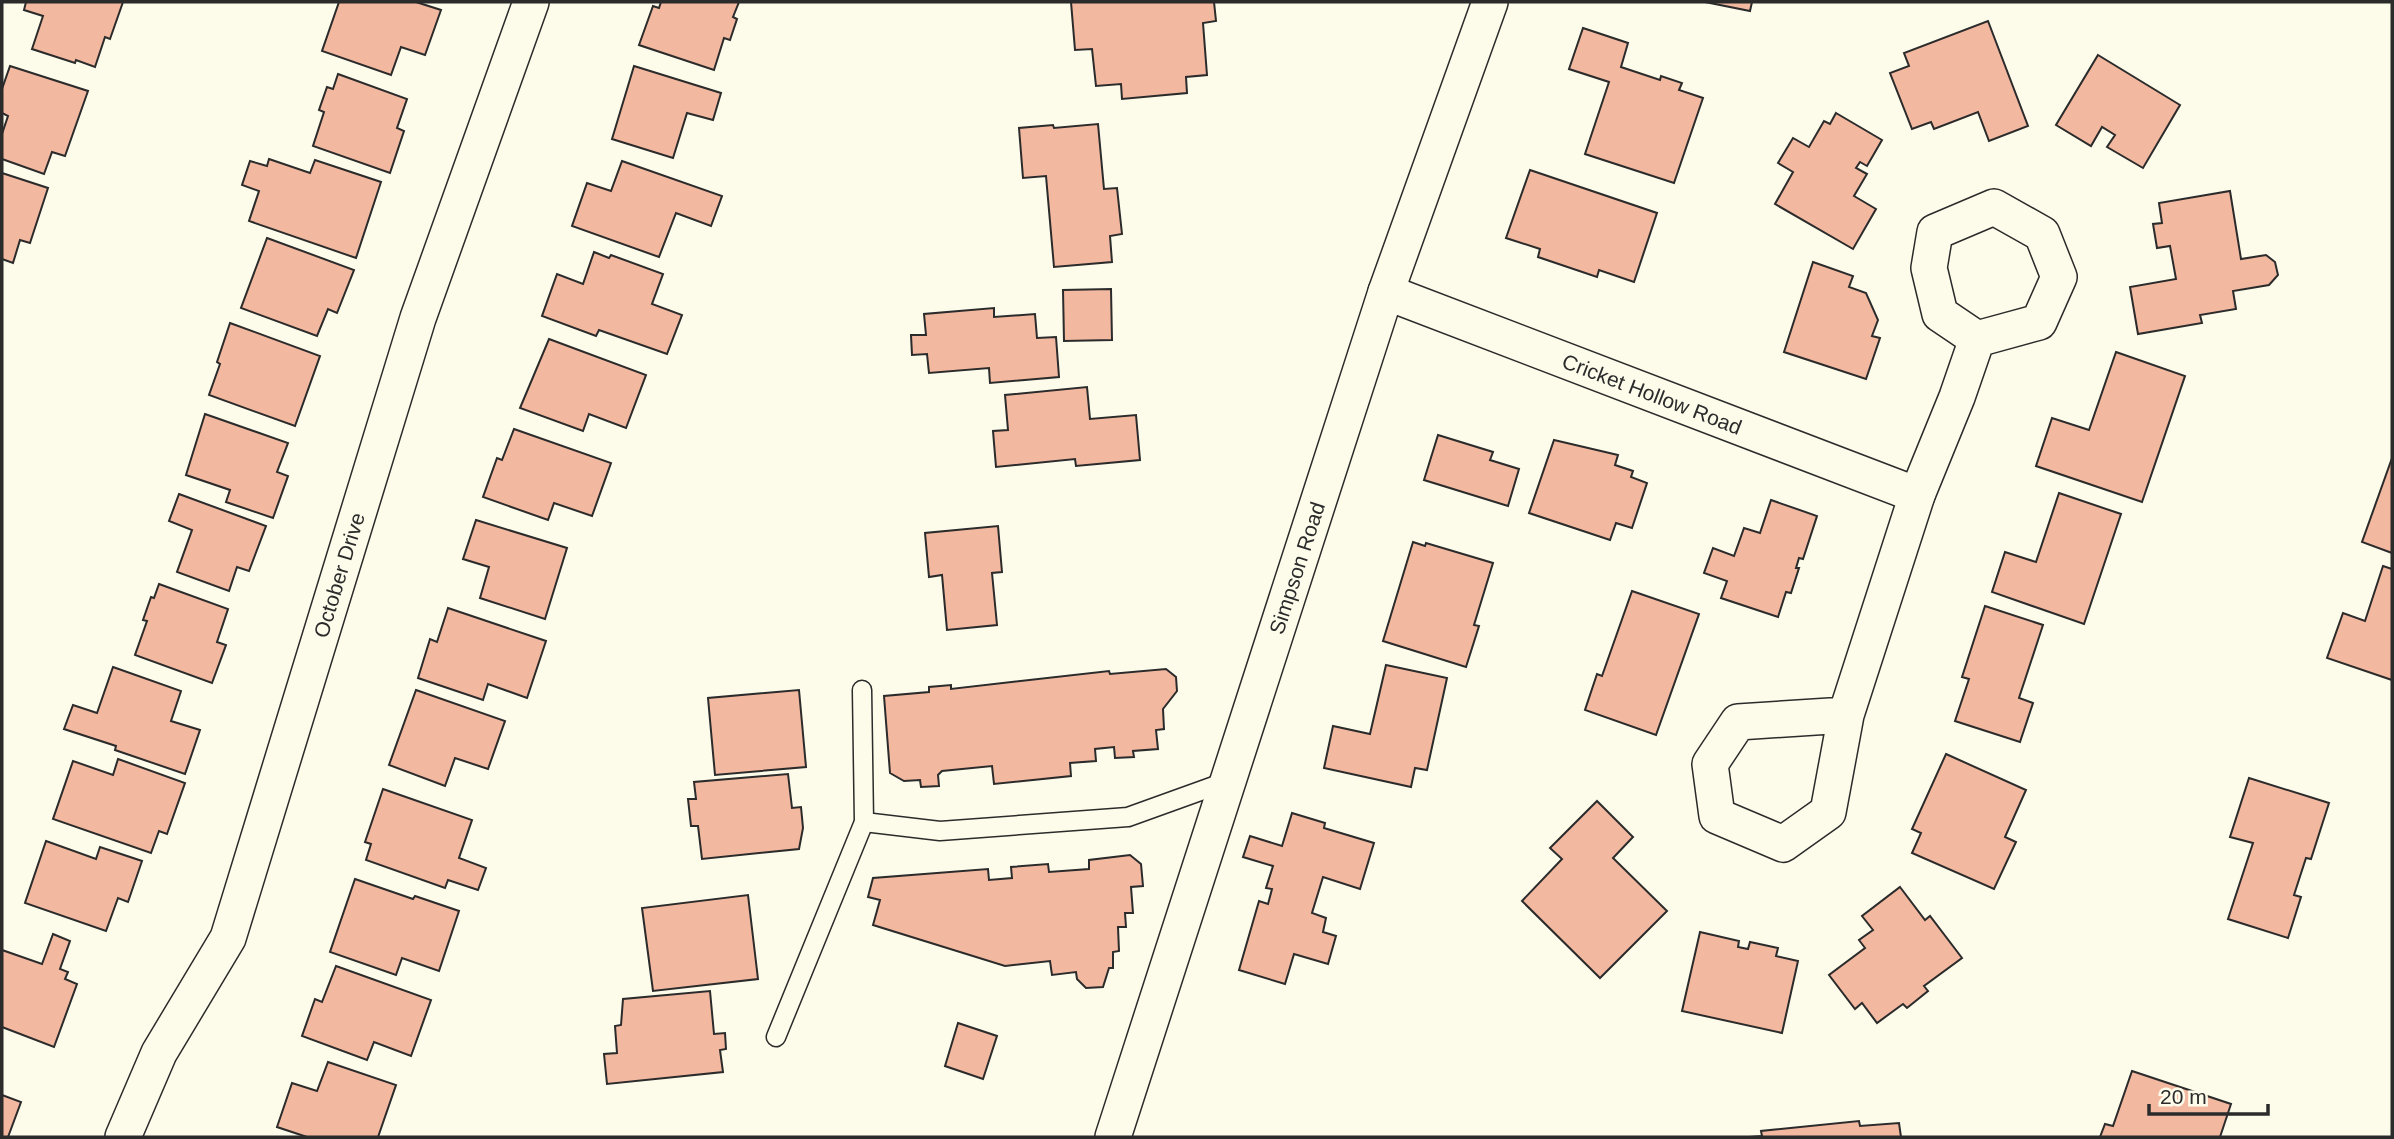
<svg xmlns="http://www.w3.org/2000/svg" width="2394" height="1139" font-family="Helvetica,sans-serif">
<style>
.building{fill:#f2b8a0;stroke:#2b2b2b;stroke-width:2}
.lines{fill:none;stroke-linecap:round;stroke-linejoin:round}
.service-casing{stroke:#2b2b2b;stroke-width:21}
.minor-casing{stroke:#2b2b2b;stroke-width:38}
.service{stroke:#fdfbea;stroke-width:18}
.minor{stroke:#fdfbea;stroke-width:35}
.labels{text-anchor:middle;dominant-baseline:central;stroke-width:5;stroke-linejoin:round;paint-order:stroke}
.street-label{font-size:21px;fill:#2b2b2b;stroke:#fdfbea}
</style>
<rect width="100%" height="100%" fill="#fdfbea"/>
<g class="building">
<path d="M26,2H123L110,39L105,37L95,67L76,60L75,63L32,49L43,16L24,10Z"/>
<path d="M339,2H416L441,10L425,55L401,47L391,75L322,51Z"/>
<path d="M661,2H739L733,17L737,19L730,40L724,38L714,70L639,45L653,6L659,8Z"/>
<path d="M1071,2H1214L1216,21L1203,23L1207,75L1186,77L1187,93L1122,99L1121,84L1096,86L1092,49L1075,50Z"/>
<path d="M1705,2H1752L1750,11Z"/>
<path d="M1988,21L2028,126L1989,141L1978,112L1934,129L1931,122L1912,129L1890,73L1909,66L1904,53Z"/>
<path d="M1583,28L1628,43L1621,67L1660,80L1661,76L1682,83L1679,90L1703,98L1674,183L1585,154L1609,82L1569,69Z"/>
<path d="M2098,55L2180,105L2143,168L2107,147L2115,135L2102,127L2091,146L2056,125Z"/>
<path d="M10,66L88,91L65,156L52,152L44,174L2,159V134L8,116L2,113V89Z"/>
<path d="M634,66L721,93L713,120L687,113L673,158L612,139Z"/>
<path d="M338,74L407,99L397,128L404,131L390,173L313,146L324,112L319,110L327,87L333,89Z"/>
<path d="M1836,113L1882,140L1867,166L1860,162L1856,168L1867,174L1854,196L1876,209L1853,249L1775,204L1793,172L1778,163L1793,138L1809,147L1824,121L1830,124Z"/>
<path d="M1098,124L1104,189L1117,188L1122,234L1110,236L1112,262L1054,267L1046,176L1023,178L1019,128L1053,125L1054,128Z"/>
<path d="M269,159L310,173L315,160L381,182L356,258L249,221L259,191L242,185L250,161L267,166Z"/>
<path d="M622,161L722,196L711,226L676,213L659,257L572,226L587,183L611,191Z"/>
<path d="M1530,170L1657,213L1634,282L1599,270L1597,277L1538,257L1540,249L1506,238Z"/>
<path d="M2,173L48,188L30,243L20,240L13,263L2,259Z"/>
<path d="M2230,191L2241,259L2266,255L2275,262L2278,275L2269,285L2233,291L2236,309L2200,315L2202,323L2138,334L2130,287L2176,279L2170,246L2157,248L2153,224L2162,223L2159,203Z"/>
<path d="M267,238L354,270L337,313L328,309L317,336L241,308Z"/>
<path d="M594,252L609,258L611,255L663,274L652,304L682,315L667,354L599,330L596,336L542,316L557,274L583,284Z"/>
<path d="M1813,262L1853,276L1849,287L1866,293L1878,320L1872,336L1880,338L1866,379L1784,352Z"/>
<path d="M1111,289L1112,340L1064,341L1063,290Z"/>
<path d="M994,308V317L1035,314L1037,338L1056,337L1059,377L990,383L989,368L929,373L927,354L912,355L911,335H926L924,314Z"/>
<path d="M230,323L320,356L295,426L209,395L220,364L217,362Z"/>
<path d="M549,339L646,375L626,428L589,414L583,431L520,408Z"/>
<path d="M2116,352L2185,376L2142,502L2036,466L2052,418L2089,430Z"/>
<path d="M1087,387L1090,419L1136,415L1140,460L1076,466L1075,459L996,467L993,431L1008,430L1005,395Z"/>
<path d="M205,414L288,443L277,472L288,476L273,518L226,502L230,490L186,475Z"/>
<path d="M514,429L611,463L592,516L554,503L548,520L483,497L497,458L502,460Z"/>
<path d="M1438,435L1493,452L1490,460L1519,469L1508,506L1424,480Z"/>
<path d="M1554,440L1618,455L1615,465L1633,471L1631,477L1647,483L1632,528L1616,523L1610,540L1529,513Z"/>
<path d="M2392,458V553L2362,542Z"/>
<path d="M2059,493L2121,514L2084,624L1992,592L2005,552L2036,562Z"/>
<path d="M179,494L266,526L249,571L237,567L229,591L177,572L192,530L169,521Z"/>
<path d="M1771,500L1817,516L1803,559L1799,558L1796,568H1799L1791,593L1786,592L1778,617L1721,598L1727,581L1704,573L1713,548L1734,556L1744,528L1760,533Z"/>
<path d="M476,520L567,548L545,619L480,598L489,567L463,559Z"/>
<path d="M998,526L1002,572L992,573L997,625L947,630L942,575L929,577L925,533Z"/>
<path d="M1413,542L1425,546L1426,543L1493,563L1474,625L1479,626L1466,667L1383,641Z"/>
<path d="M2383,566L2392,569V680L2327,658L2343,613L2365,621Z"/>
<path d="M159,584L228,609L217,642L226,645L212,683L135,655L147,621L143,620L151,597L154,598Z"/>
<path d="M1632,591L1699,614L1656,735L1585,710L1597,674L1602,676Z"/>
<path d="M1985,606L2043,625L2019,698L2033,703L2020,742L1955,721L1969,679L1962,677Z"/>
<path d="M448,608L546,641L527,698L488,684L483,700L418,678L430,639L437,642Z"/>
<path d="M1386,665L1447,678L1427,770L1415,768L1411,787L1324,768L1333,726L1370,734Z"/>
<path d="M113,667L181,691L171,721L200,730L185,774L115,750L116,746L64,729L73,705L97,713Z"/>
<path d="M1166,669L1176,677L1177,691L1163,709L1164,729L1156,730L1158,749L1133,751L1134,757L1115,758L1114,747L1095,749L1096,761L1070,763L1071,776L994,784L992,766L942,771L938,775L939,786L921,787L920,780L904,781L890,773L884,696L929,692V687L951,685V689L1109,671L1110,674Z"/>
<path d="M416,690L505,721L488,769L455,758L445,786L389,765Z"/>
<path d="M799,690L806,767L715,775L708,698Z"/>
<path d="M1946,754L2026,790L2005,837L2016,842L1994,889L1912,853L1921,833L1912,829Z"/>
<path d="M118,759L185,783L167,834L159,831L151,853L53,819L73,761L113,775Z"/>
<path d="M788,774L792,808L801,807L803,828L799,849L702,859L698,826H691L688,799H696L694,782Z"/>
<path d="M2249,778L2329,803L2311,859L2306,858L2294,895L2301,897L2288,938L2228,919L2253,843L2230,837Z"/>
<path d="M383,789L472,820L459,858L486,868L478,890L448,880L445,888L366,860L371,844L365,842Z"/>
<path d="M1597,801L1633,837L1613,858L1667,911L1600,978L1522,901L1562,859L1550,848Z"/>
<path d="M1292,813L1325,823L1324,828L1374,843L1360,889L1323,877L1312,913L1326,918L1323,932L1336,936L1328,964L1294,954L1285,984L1239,970L1259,901L1268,904L1272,889L1266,888L1273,866L1243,857L1250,836L1282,846Z"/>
<path d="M46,841L96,859L100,847L142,861L128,902L118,898L106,931L25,903Z"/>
<path d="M1130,855L1141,864L1143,886L1131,887L1133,913H1125L1126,927H1118L1119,951L1113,952V968H1109L1103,987L1086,988L1077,979L1076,972L1052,975L1050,961L1005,966L873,925L880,900L868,897L873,878L988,869L989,880L1012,878L1011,867L1048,864L1049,872L1089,869V860Z"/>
<path d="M355,879L413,899L415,896L459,911L439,971L402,958L396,975L330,952Z"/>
<path d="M1900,887L1925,920L1930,916L1962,958L1924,986L1928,991L1907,1008L1903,1004L1877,1023L1862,1003L1855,1009L1829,975L1865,948L1859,940L1873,930L1862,916Z"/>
<path d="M748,895L758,979L653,991L642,908Z"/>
<path d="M1700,932L1739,941L1738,947L1748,949L1750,942L1778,948L1776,956L1798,961L1782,1033L1682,1011Z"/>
<path d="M53,934L70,941L60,969L68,972L65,979L77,984L54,1047L2,1027V950L42,964Z"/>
<path d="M336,966L431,1000L411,1056L374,1042L367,1060L302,1036L315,999L322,1002Z"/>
<path d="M710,991L714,1034L725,1033L726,1049L720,1050L723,1072L607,1084L604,1054L617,1053L615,1026L621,1025L623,999Z"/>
<path d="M958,1023L997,1036L983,1079L945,1066Z"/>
<path d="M328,1062L396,1085L378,1137H307L277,1127L292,1083L317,1091Z"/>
<path d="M2132,1071L2231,1104L2220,1137H2100L2105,1124L2113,1126Z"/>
<path d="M2,1095L21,1102L8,1137H2Z"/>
<path d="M1859,1121L1860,1126L1899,1123L1901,1137H1749L1762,1136L1761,1131Z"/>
</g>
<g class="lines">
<defs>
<g id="service">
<path d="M864,822L940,831L1128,817L1228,781"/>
<path d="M776,1037L864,822L862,690"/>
</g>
<g id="minor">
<path d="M1386,292L1917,495"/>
<path d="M1846,715L1738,722L1710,764L1717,816L1783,844L1828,812L1846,715L1917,495L1957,397L1977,339L2039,322L2059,277L2042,234L1994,207L1935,232L1929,268L1940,314L1977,339"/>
<path d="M123,1137L159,1053L228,938L418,318L531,2"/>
<path d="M1113,1137L1386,292L1490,2"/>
</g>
</defs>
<use href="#service" class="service-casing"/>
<use href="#minor" class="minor-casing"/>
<use href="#service" class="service"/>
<use href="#minor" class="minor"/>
</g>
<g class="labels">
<g class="street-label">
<text transform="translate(1652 394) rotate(21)">Cricket Hollow Road</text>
<text transform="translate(1297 568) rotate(-72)">Simpson Road</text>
<text transform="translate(339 575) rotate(-73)">October Drive</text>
</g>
</g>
<rect width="2394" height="1139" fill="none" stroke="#2b2b2b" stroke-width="7"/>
<path d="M2149 1104v10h119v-10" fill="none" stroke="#2b2b2b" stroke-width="3.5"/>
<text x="2160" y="1104" font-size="21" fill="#2b2b2b" stroke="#fdfbea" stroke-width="5" paint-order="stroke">20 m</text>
</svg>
